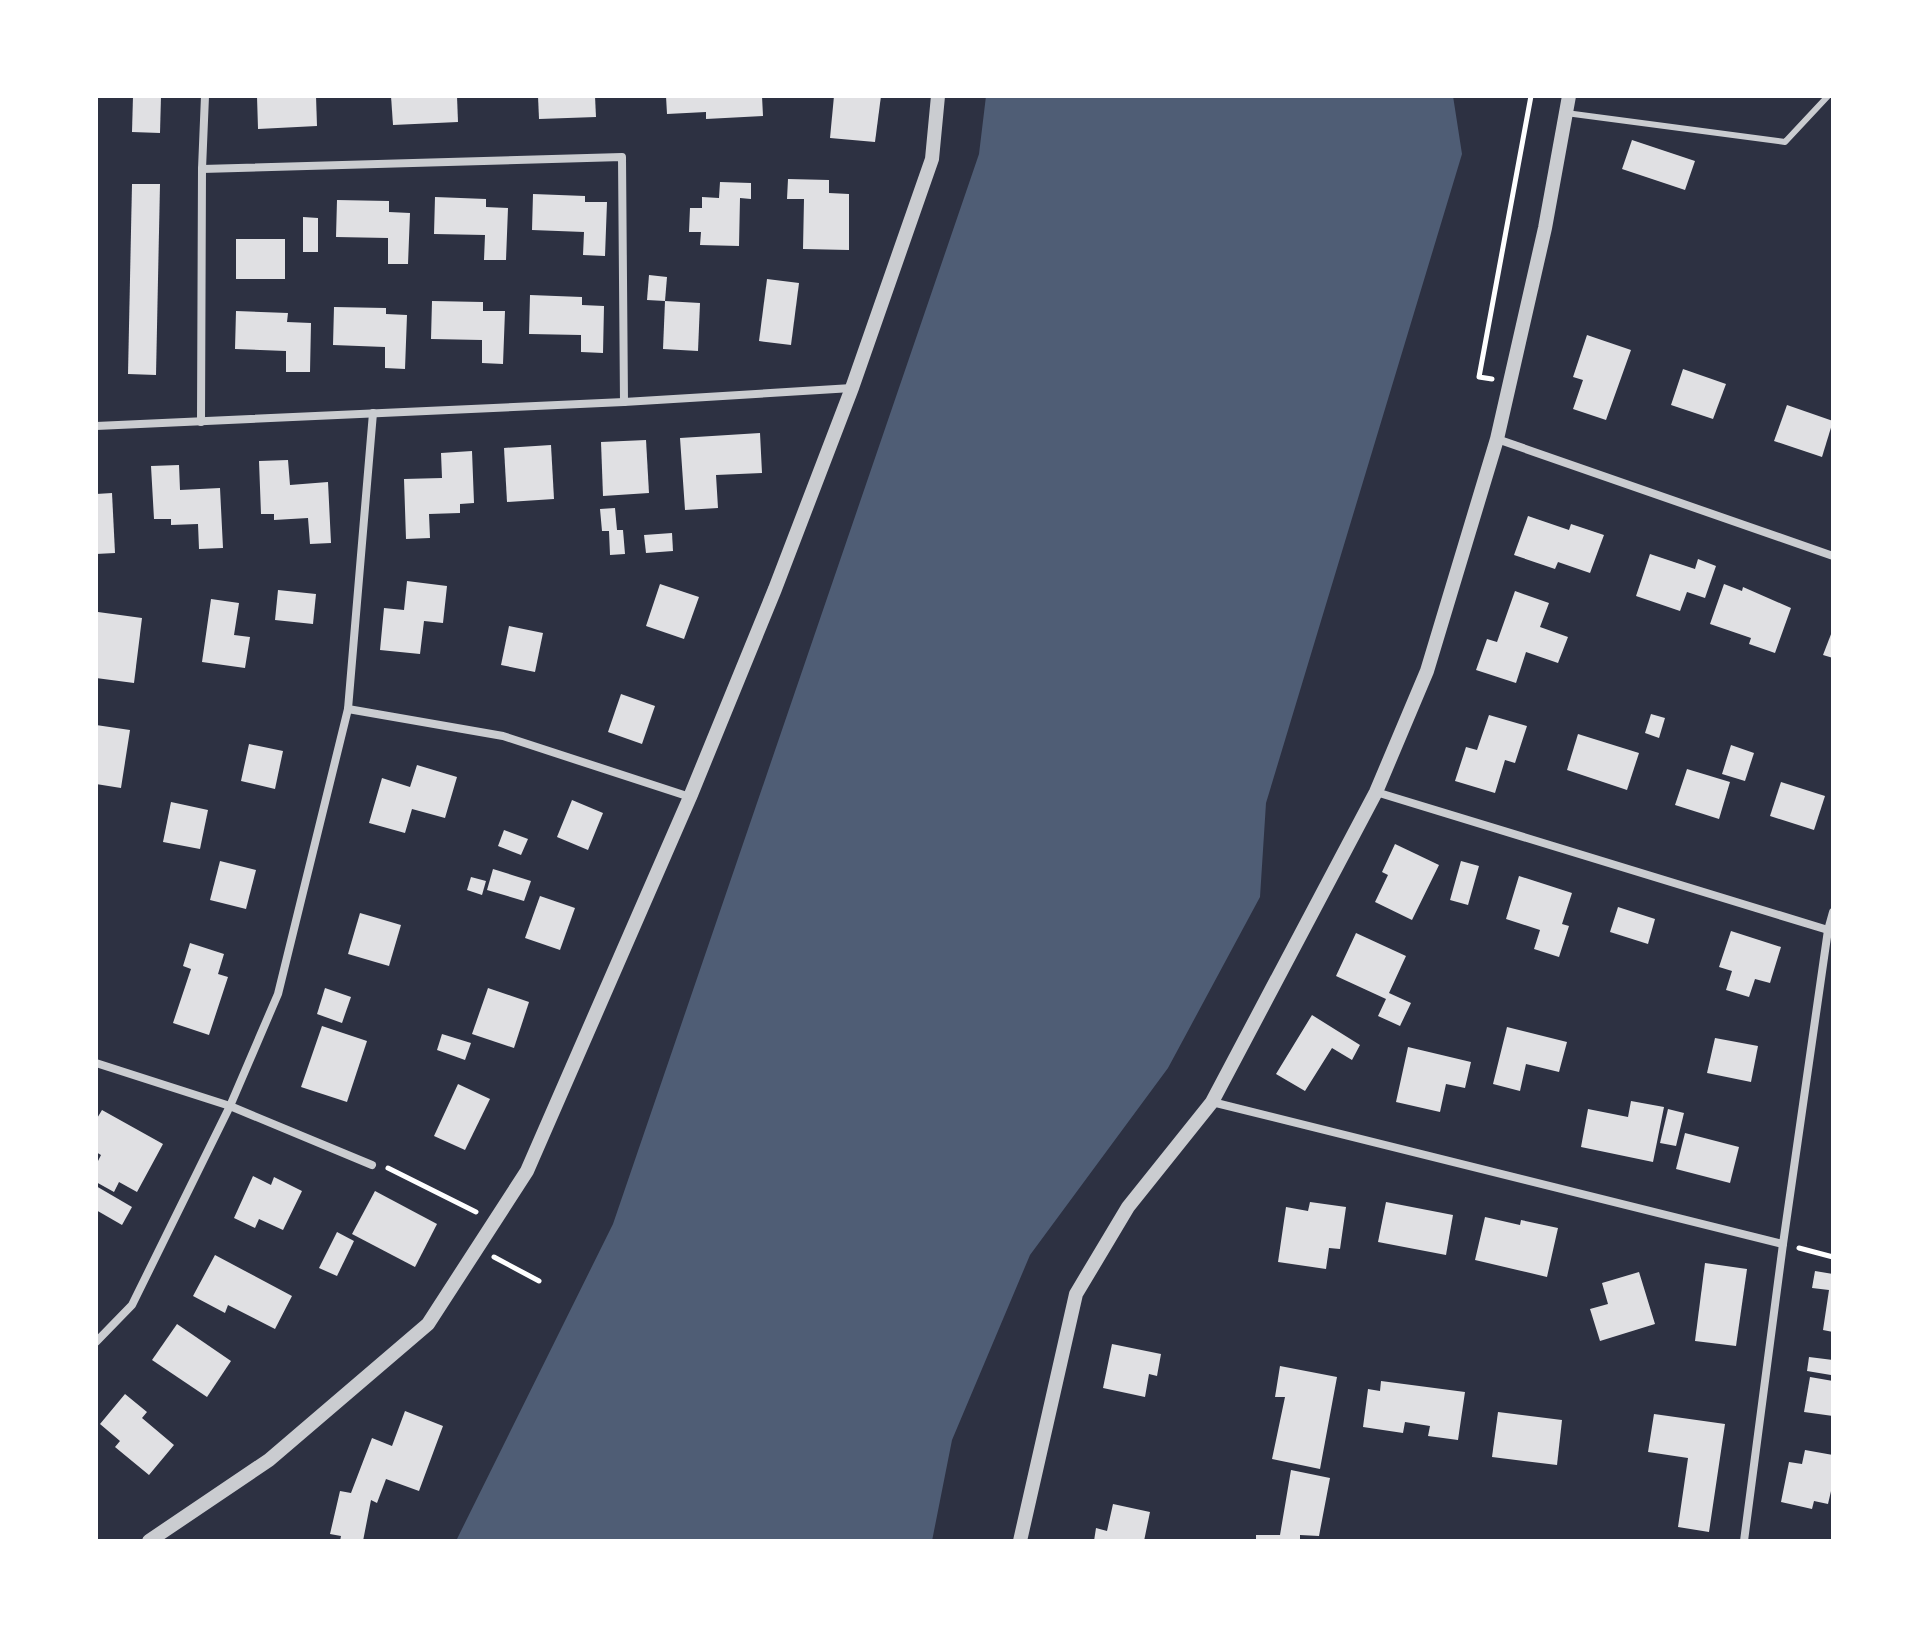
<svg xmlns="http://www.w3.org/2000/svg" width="1929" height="1637" font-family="'Libre Baskerville',serif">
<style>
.water{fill:#4f5d75}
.building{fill:#e0e0e3}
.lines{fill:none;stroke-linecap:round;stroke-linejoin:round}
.path{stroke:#fff;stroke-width:5}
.service{stroke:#caccd0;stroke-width:6}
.minor{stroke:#caccd0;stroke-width:8}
.tertiary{stroke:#caccd0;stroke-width:14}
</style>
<rect width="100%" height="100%" fill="#2d3142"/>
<path class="water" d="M986,96H1453L1462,154L1266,803L1260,897L1168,1068L1030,1255L952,1440L932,1541H456L613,1224L979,154Z"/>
<g class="building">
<path d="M133,96H161L160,133L132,132Z"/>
<path d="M257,96H316L317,126L258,129Z"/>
<path d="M391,96H457L458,122L393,125Z"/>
<path d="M538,96H595L596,117L539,119Z"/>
<path d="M666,96H762L763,116L706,119V112L667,114Z"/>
<path d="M834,96H881L875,142L830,138Z"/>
<path d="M1632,140L1695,161L1685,190L1622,169Z"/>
<path d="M788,179L829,180V193L849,194V250L803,249L804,199H787Z"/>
<path d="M720,182L751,183V199L740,198L739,246L700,245L701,232H689L690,208H702V197L719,198Z"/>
<path d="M132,184H160L156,375L128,374Z"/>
<path d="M533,194L585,196V202H607L605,256L583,255L584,232L532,230Z"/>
<path d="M435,197L486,199V207L508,208L506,260H484L485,235L434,234Z"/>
<path d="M337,200L389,201V212L410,213L408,264H388V238L336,237Z"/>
<path d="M303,217L318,218V252H303Z"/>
<rect x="236" y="239" width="49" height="40"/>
<path d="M649,275L667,277L665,301L647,300Z"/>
<path d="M767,279L799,283L791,345L759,341Z"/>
<path d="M530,295L582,297V305L604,306L603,353L581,352V335L529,334Z"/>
<path d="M432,301L483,302V311H505L503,364L482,363V340L431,339Z"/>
<path d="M665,301L700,303L698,351L663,349Z"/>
<path d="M334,307L386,308V314L407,315L405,369L385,368V347L333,345Z"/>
<path d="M236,311L288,313L287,322L311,323L310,372H286V351L235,349Z"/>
<path d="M1587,335L1631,350L1606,420L1573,409L1583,380L1573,377Z"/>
<path d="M1683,369L1726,384L1713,419L1671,405Z"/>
<path d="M1787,405L1833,421L1822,457L1774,441Z"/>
<path d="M760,433L762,473L716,475L718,508L685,510L680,438Z"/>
<path d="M646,440L649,493L603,496L601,442Z"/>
<path d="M551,445L554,499L507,502L504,448Z"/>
<path d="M472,451L474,503L460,504V513L429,514L430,538L406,539L404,479L442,478L441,453Z"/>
<path d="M288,460L290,485L328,482L331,543L310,544L308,518L274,520V514H261L259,461Z"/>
<path d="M179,465L180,490L220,488L223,548L199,549L198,524L171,525V519H154L151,466Z"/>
<path d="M112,493L115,553L96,554V494Z"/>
<path d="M615,508L617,530H623L625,554L610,555L609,531H602L600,509Z"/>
<path d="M1528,516L1569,530L1571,524L1604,535L1590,573L1558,562L1555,569L1514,555Z"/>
<path d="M672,533L673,551L646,553L644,535Z"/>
<path d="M1650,554L1695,569L1698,559L1716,566L1705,598L1687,592L1680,611L1636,596Z"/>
<path d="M407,581L447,586L443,623L424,621L420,654L380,650L384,608L404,610Z"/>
<path d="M660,584L699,597L684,639L646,626Z"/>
<path d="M1724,584L1742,591L1743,587L1791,608L1775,653L1749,644L1751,638L1710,624Z"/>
<path d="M278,590L316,594L313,624L275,620Z"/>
<path d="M1515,591L1549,603L1540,627L1568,637L1558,663L1526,652L1516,683L1476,670L1487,639L1497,642Z"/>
<path d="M211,599L239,603L234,635L250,637L245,668L202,662Z"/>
<path d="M98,612L142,618L134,683L96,678Z"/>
<path d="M509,626L543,633L535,672L501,665Z"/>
<path d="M1833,629V658L1823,655Z"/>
<path d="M621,694L655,706L642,744L608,732Z"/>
<path d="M1651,714L1665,718L1659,738L1645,733Z"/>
<path d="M1489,715L1527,726L1515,763L1505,760L1495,793L1455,781L1466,747L1477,750Z"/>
<path d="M96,725L130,730L121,788L96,784Z"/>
<path d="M1578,734L1639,753L1627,790L1567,770Z"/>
<path d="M249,744L283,751L275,789L241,781Z"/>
<path d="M1731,745L1754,753L1745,781L1722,774Z"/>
<path d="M417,765L457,777L445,818L412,809L405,833L369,823L382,778L410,787Z"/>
<path d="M1687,769L1730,782L1719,819L1675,805Z"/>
<path d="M1781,782L1825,796L1814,830L1770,816Z"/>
<path d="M572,800L603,813L588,850L557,837Z"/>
<path d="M171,802L208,810L200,849L163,842Z"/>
<path d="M504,830L528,839L521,855L498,846Z"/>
<path d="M1395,844L1439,865L1412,920L1375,902L1388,875L1382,872Z"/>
<path d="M220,861L256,870L246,909L210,900Z"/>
<path d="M1461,861L1479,866L1468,905L1450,900Z"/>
<path d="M493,869L531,881L524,901L487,890Z"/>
<path d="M1519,876L1572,893L1562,924L1569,926L1559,957L1534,949L1540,930L1506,919Z"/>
<path d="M471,877L486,881L482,895L467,890Z"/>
<path d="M540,896L575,908L560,950L525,938Z"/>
<path d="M1618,907L1655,919L1648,944L1610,932Z"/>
<path d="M360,913L401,925L389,966L348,954Z"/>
<path d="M1731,931L1781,947L1770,983L1755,979L1749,997L1726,990L1732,971L1719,967Z"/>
<path d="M1356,933L1406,956L1389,993L1411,1003L1400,1026L1378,1016L1386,999L1336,976Z"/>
<path d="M190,943L224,954L218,974L228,977L209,1035L173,1023L191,969L183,966Z"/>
<path d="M325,988L351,997L342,1023L317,1014Z"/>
<path d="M488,988L529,1002L514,1048L472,1034Z"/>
<path d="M1312,1015L1360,1045L1352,1060L1332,1048L1305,1091L1276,1074Z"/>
<path d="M322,1026L367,1041L347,1102L301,1087Z"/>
<path d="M1507,1027L1567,1042L1559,1072L1526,1064L1520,1091L1493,1084Z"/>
<path d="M442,1034L471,1043L465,1060L437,1050Z"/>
<path d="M1715,1038L1758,1046L1751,1082L1707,1073Z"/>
<path d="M1408,1047L1471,1062L1465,1088L1446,1084L1440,1112L1396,1102Z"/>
<path d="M458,1084L490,1099L465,1150L434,1136Z"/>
<path d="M1631,1101L1664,1107L1653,1162L1581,1147L1588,1109L1628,1117Z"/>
<path d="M1668,1109L1684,1113L1676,1146L1660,1143Z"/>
<path d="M102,1110L163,1144L137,1192L119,1182L114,1192L96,1182V1165L101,1155L96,1152V1120Z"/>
<path d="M1685,1133L1739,1147L1730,1183L1676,1169Z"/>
<path d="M253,1176L271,1185L274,1177L302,1191L283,1230L259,1219L255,1228L234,1218Z"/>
<path d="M96,1186L132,1207L122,1225L96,1210Z"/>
<path d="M375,1191L437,1224L415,1267L352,1234Z"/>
<path d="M1310,1202L1346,1207L1340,1249L1329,1248L1326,1269L1278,1262L1286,1207L1308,1211Z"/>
<path d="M1386,1202L1453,1215L1446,1255L1378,1242Z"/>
<path d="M1485,1217L1520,1225L1521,1220L1558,1228L1547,1277L1475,1260Z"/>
<path d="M337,1232L354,1241L337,1276L319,1268Z"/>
<path d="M215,1255L292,1296L275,1329L228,1305L225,1313L193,1296Z"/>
<path d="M1705,1263L1747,1269L1736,1346L1695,1341Z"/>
<path d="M1815,1271L1833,1274V1332L1823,1330L1829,1290L1812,1288Z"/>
<path d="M1639,1272L1655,1324L1600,1341L1590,1309L1608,1304L1602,1283Z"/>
<path d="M177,1324L231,1361L207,1397L152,1360Z"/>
<path d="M1112,1344L1161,1354L1157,1376L1149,1374L1145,1397L1103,1388Z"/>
<path d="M1809,1357L1833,1360L1831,1375L1807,1371Z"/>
<path d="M1280,1366L1337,1377L1320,1469L1272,1459L1285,1397H1275Z"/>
<path d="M1810,1377L1833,1381V1416L1804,1412Z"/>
<path d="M1381,1381L1465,1392L1458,1440L1428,1436L1430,1426L1405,1422L1403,1433L1363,1427L1368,1389L1380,1391Z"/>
<path d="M125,1394L147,1412L142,1418L174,1445L149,1475L115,1447L120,1441L100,1424Z"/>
<path d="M405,1411L443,1426L419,1491L386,1479L377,1503L371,1500L363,1541H340L341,1536L330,1534L340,1491L351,1493L372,1438L392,1446Z"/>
<path d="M1498,1412L1562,1420L1557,1465L1492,1457Z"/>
<path d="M1654,1414L1725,1424L1709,1532L1678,1527L1688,1458L1648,1452Z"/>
<path d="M1805,1450L1833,1455V1491H1831L1828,1504L1814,1501L1812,1509L1781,1502L1789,1462L1802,1464Z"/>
<path d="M1291,1470L1330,1478L1319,1536L1300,1535V1541H1256V1535H1280Z"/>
<path d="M1113,1504L1150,1512L1144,1541H1094L1096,1528L1107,1531Z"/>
</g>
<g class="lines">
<g class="path">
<path d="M1492,379L1479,377L1531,96"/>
<path d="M388,1168L476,1212"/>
<path d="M1799,1248L1833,1257"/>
<path d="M494,1257L539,1281"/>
</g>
<path class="service" d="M1566,113L1785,142L1828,96"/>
<g class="minor">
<path d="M202,169L622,157L624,402"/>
<path d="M201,422L202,169L205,96"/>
<path d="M96,426L624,402L852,388"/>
<path d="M1497,439L1833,556"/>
<path d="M348,709L503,736L690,797"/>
<path d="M1376,792L1828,930"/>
<path d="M96,1063L230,1106L372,1165"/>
<path d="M1212,1102L1783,1244"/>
<path d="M96,1342L132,1305L230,1106L278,994L348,709L373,413"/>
<path d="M1744,1541L1783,1244L1828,930L1833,912"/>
</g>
<g class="tertiary">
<path d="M149,1541L269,1460L428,1324L527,1171L690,797L775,589L852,388L932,159L938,96"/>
<path d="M1020,1541L1076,1294L1128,1207L1212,1102L1376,792L1427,671L1497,439L1545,228L1569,96"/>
</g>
</g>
<rect width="1929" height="1637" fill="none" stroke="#ffffff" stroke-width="196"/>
</svg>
